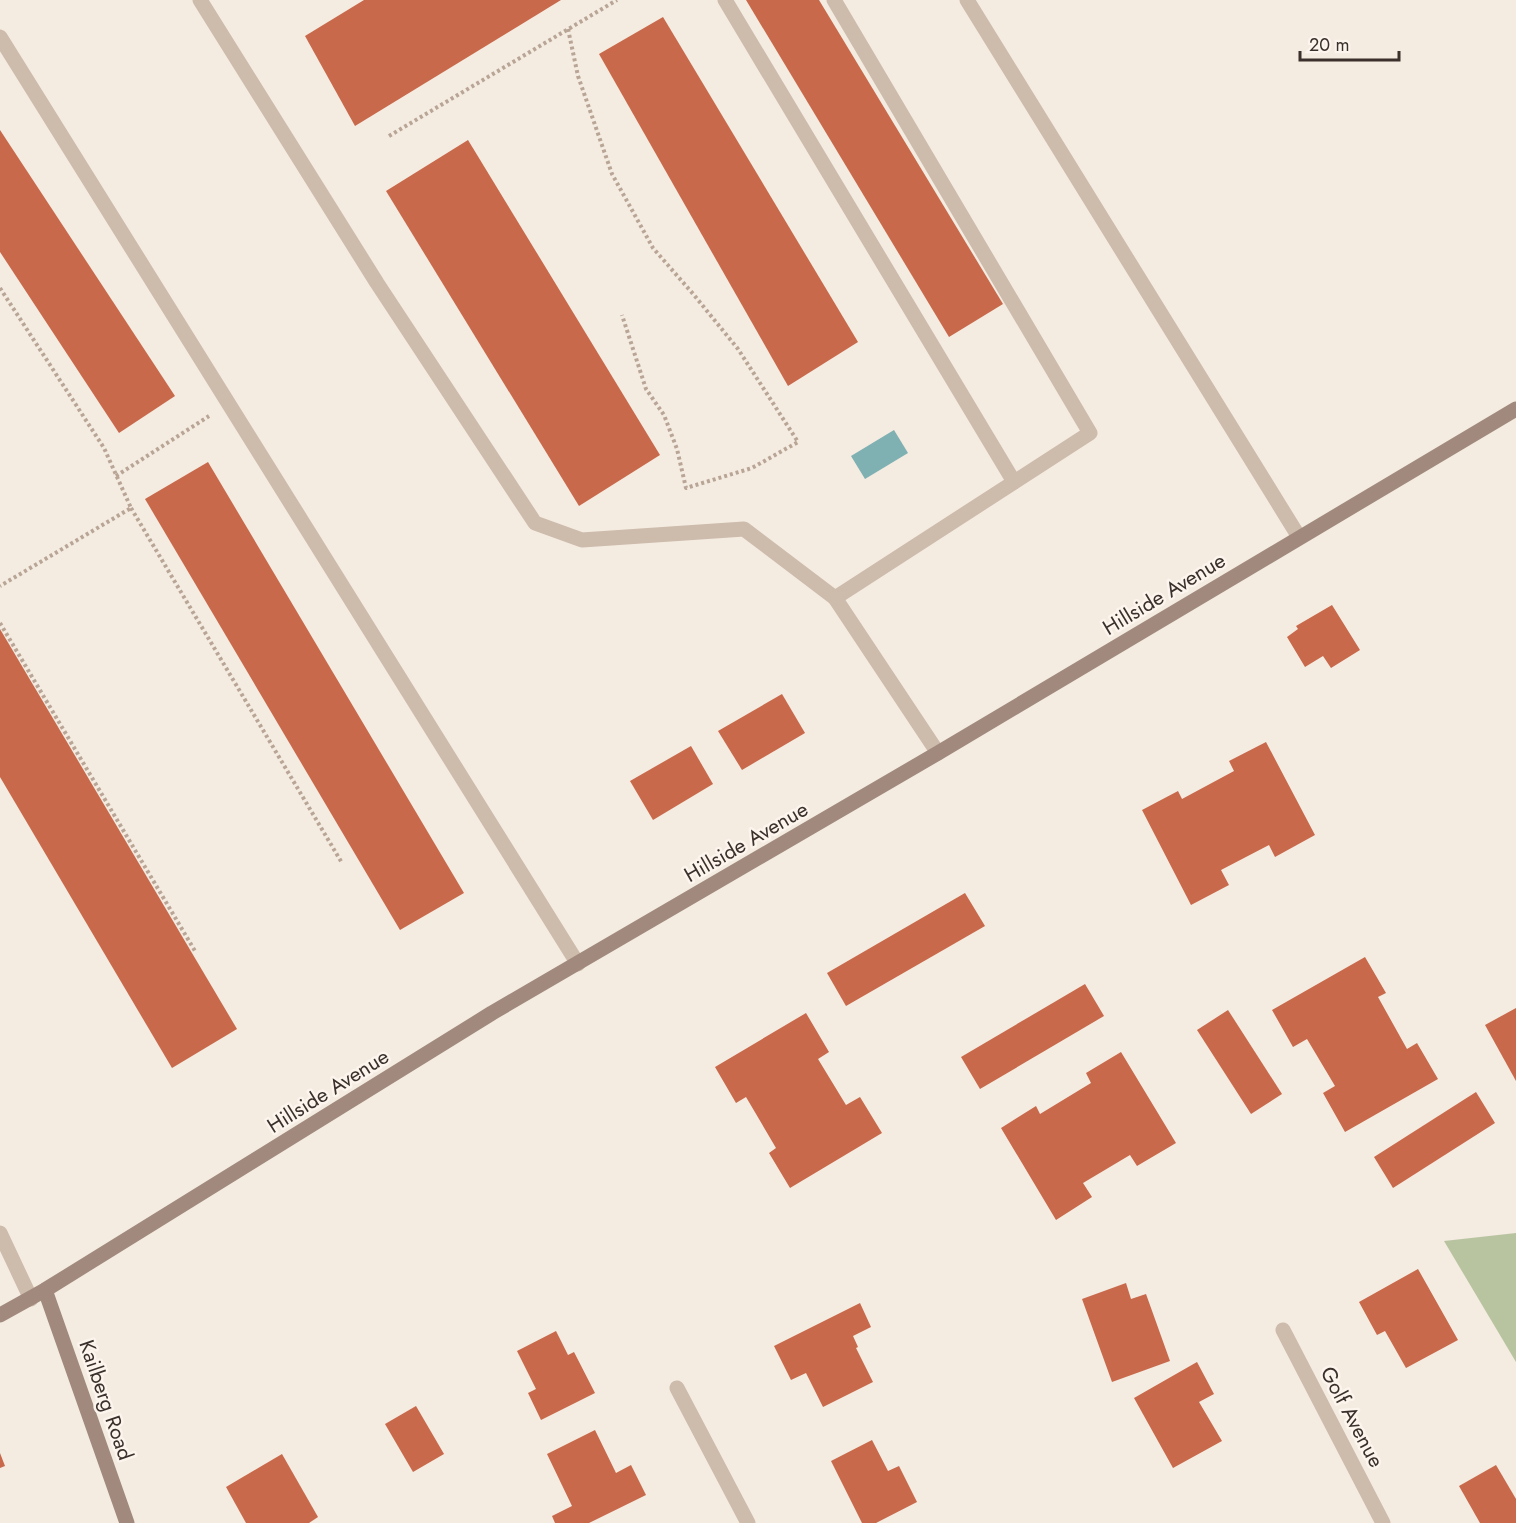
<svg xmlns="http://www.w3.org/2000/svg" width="1516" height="1523" font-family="Jost,sans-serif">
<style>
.green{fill:#b8c4a0}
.water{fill:#7fb0b2}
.building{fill:#c8694b}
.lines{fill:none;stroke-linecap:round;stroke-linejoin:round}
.path{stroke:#b9a596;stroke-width:4;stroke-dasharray:3 3;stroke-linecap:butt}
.lane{stroke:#cdbbac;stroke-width:15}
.street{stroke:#cdbbac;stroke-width:15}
.secondary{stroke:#a18a7d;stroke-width:15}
.labels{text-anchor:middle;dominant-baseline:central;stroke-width:5;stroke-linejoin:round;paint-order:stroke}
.street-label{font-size:21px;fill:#3b302b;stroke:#fbf5ee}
</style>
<rect width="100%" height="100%" fill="#f4ebe1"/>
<path class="green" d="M1516,1233V1362L1444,1241Z"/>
<path class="water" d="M894,430L908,453L865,479L851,456Z"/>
<g class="building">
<path d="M364,0H561L355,126L305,36Z"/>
<path d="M746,0H819L1003,304L949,337Z"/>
<path d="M663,17L858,342L788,386L599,54Z"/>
<path d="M0,130L175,396L119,433L0,252Z"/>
<path d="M468,140L660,455L579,506L386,191Z"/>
<path d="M208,462L464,893L400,930L145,499Z"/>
<path d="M1332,605L1360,650L1331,668L1323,656L1305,667L1287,637L1298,629L1296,626Z"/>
<path d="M0,629L237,1029L172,1068L0,777Z"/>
<path d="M782,694L805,733L742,770L718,731Z"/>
<path d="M1266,742L1315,835L1275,857L1269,845L1221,870L1229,885L1191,905L1142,810L1178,791L1182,799L1234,771L1229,761Z"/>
<path d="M691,746L713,784L653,820L630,781Z"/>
<path d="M965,893L985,926L846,1006L827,973Z"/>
<path d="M1365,957L1386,993L1378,997L1407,1049L1417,1043L1438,1079L1345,1132L1323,1093L1335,1086L1307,1039L1293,1047L1272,1010Z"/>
<path d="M1085,984L1104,1016L980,1089L961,1057Z"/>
<path d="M1516,1008V1081L1485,1025Z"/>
<path d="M1228,1010L1282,1094L1251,1114L1197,1030Z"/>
<path d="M806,1013L829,1052L818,1059L846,1105L860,1097L882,1133L790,1188L769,1153L776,1148L746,1097L736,1103L715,1067Z"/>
<path d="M1121,1052L1176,1143L1137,1166L1130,1155L1083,1183L1092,1197L1056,1220L1001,1128L1036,1106L1040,1114L1091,1083L1086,1073Z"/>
<path d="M1476,1092L1495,1123L1393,1188L1374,1157Z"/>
<path d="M1418,1269L1458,1340L1406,1368L1385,1331L1377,1335L1359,1302Z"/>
<path d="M1126,1283L1131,1299L1146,1294L1170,1361L1112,1382L1082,1299Z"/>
<path d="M860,1303L871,1327L853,1336L858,1347L856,1348L873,1382L823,1407L806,1373L791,1380L774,1346Z"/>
<path d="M556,1331L568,1355L574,1352L595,1393L541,1420L528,1393L536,1389L517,1351Z"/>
<path d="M1197,1362L1214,1394L1199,1402L1222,1441L1173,1468L1134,1398Z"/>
<path d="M416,1406L444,1454L413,1472L385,1424Z"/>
<path d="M595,1430L616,1473L631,1465L646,1495L589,1523H555L552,1516L572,1506L547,1454Z"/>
<path d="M872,1440L888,1471L899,1466L917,1502L876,1523H862L831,1461Z"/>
<path d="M0,1453L5,1466L0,1468Z"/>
<path d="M282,1454L318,1517L309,1523H246L226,1487Z"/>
<path d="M1496,1465L1516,1499V1523H1480L1459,1486Z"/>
</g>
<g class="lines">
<g class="path">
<path d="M568,29L578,76L612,174L653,248L694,295L738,349L798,442L752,468L686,488L677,449L664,415L646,389L622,315"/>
<path d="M389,136L617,0"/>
<path d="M0,288L104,448L131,508L0,586"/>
<path d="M116,476L209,416"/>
<path d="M131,508L342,863"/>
<path d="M0,623L195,951"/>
</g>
<g class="lane">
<path d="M200,0L377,283L535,523L582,540L744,529L835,598L1090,433L834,0"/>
<path d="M725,0L1014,482"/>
<path d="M967,0L1299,537"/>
<path d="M0,37L578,964"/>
<path d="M835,598L938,753"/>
</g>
<g class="street">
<path d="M0,1233L31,1299"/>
<path d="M1283,1330L1383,1523"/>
<path d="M677,1388L748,1523"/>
</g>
<g class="secondary">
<path d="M45,1290L127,1523"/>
<path d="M0,1315L45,1290L492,1013L938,753L1516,409"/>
</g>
</g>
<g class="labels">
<g class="street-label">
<text transform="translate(1164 594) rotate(-31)">Hillside Avenue</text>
<text transform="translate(746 842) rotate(-30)">Hillside Avenue</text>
<text transform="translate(328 1091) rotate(-32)">Hillside Avenue</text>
<text transform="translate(106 1400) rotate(71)">Kailberg Road</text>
<text transform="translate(1352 1417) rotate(62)">Golf Avenue</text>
</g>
</g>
<path d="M1300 51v9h99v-9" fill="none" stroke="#3b302b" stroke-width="3"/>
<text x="1309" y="51" font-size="18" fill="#3b302b" stroke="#fbf5ee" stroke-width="4.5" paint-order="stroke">20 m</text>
</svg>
